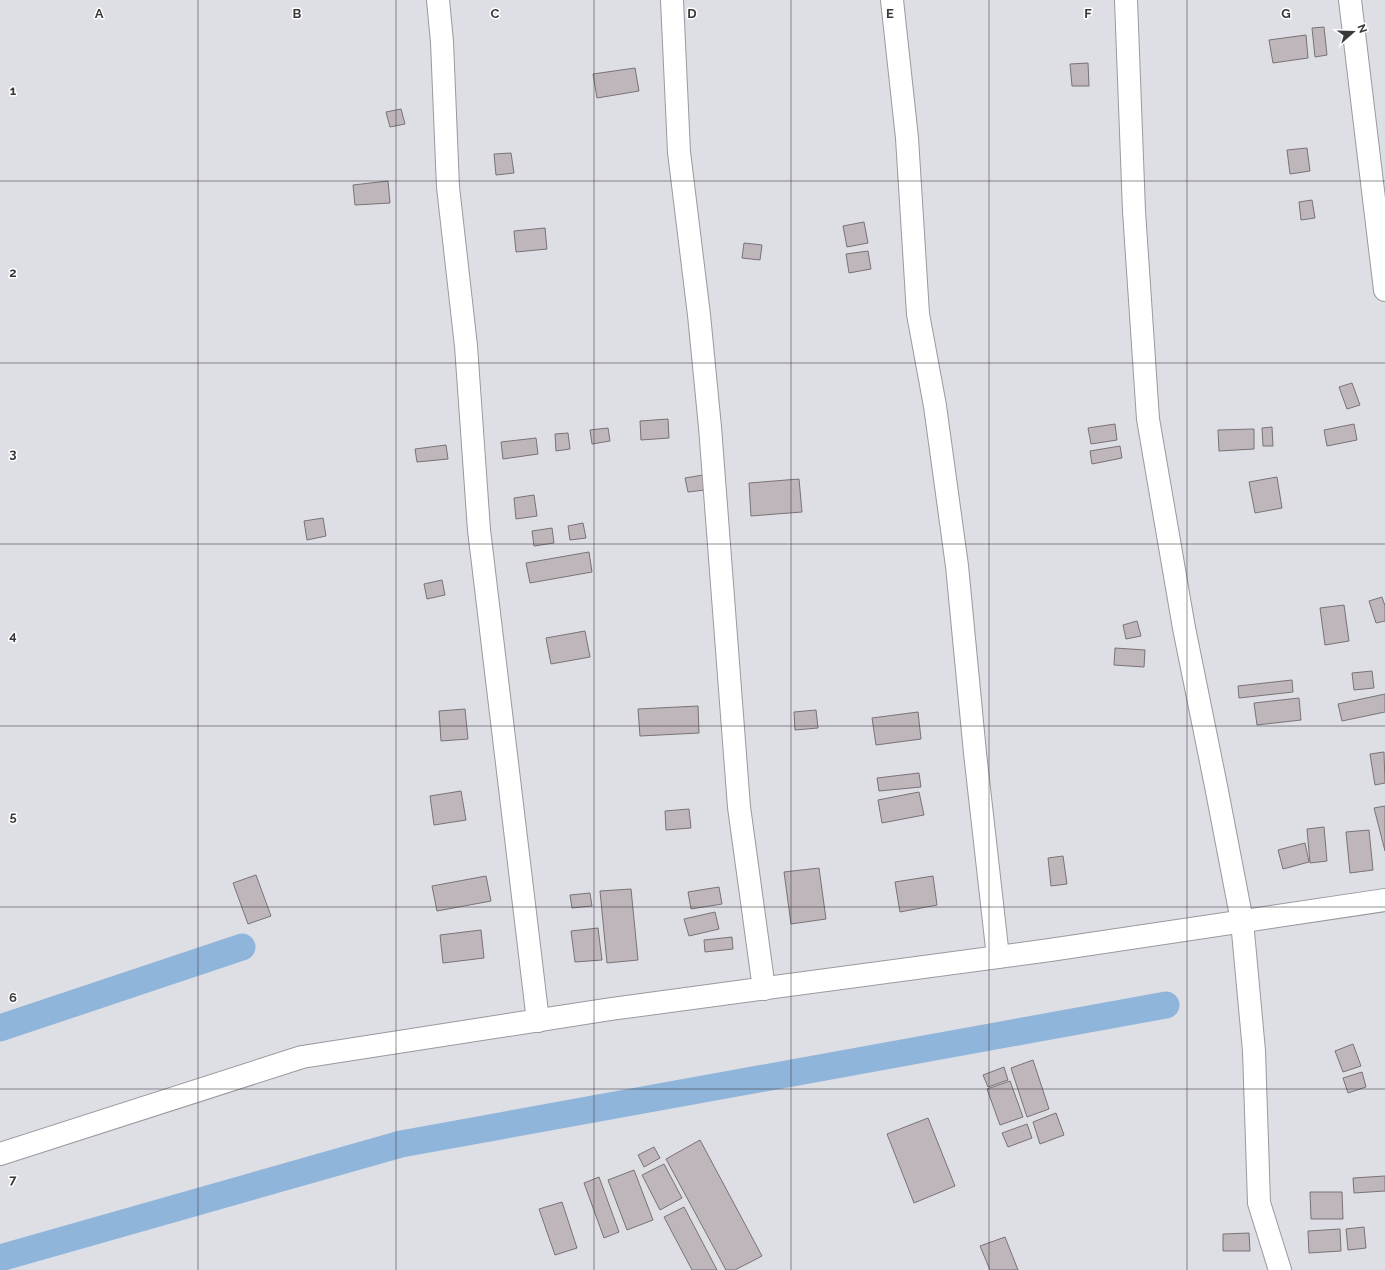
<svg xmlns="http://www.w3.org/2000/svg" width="1385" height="1270" font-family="Raleway,sans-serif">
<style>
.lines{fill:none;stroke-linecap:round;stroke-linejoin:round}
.canal{stroke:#90b5db;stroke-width:27}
.building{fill:#beb6ba;stroke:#797376}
.street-casing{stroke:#99999f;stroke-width:24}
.secondary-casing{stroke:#99999f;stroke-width:24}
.street{stroke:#fff;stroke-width:22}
.secondary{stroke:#fff;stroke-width:22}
.grid{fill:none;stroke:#39383b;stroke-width:1;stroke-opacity:0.55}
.grid-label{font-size:13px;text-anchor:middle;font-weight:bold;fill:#39383b;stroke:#fff;stroke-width:3;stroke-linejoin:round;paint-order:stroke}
</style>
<rect width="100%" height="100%" fill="#dedee5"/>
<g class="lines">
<g class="canal">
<path d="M0,1028L242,947"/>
<path d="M0,1258L401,1144L1166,1005"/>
</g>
</g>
<g class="building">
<path d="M1324,27L1327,55L1315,57L1312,28Z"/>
<path d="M1306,35L1308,58L1273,63L1269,40Z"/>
<path d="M1088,63L1089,86H1072L1070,64Z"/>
<path d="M635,68L639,91L597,98L593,74Z"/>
<path d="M401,109L405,124L390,127L386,112Z"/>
<path d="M1307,148L1310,171L1290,174L1287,150Z"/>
<path d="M511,153L514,173L496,175L494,154Z"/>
<path d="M388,181L390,203L355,205L353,185Z"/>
<path d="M1312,200L1315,218L1301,220L1299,202Z"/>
<path d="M864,222L868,243L847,247L843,226Z"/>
<path d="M545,228L547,249L516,252L514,231Z"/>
<path d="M744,243L762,245L760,260L742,258Z"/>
<path d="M868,251L871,269L849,273L846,254Z"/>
<path d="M1352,383L1360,405L1347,409L1339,387Z"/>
<path d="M668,419L669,438L641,440L640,421Z"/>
<path d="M1115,424L1117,440L1091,444L1088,428Z"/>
<path d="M1354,424L1357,440L1327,446L1324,430Z"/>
<path d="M1272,427L1273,446H1263L1262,428Z"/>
<path d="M608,428L610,441L592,444L590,430Z"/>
<path d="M1254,429V449L1219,451L1218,430Z"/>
<path d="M568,433L570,449L556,451L555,434Z"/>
<path d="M536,438L538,454L503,459L501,442Z"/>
<path d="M446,445L448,459L417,462L415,449Z"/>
<path d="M1120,446L1122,458L1092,464L1090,451Z"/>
<path d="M703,475L705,490L688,492L685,478Z"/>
<path d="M1277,477L1282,508L1255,513L1249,482Z"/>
<path d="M799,479L802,512L751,516L749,483Z"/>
<path d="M534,495L537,516L516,519L514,498Z"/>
<path d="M323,518L326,536L307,540L304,521Z"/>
<path d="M583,523L586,538L570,540L568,526Z"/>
<path d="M552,528L554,543L534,546L532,531Z"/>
<path d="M589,552L592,572L530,583L526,563Z"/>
<path d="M442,580L445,595L427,599L424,584Z"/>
<path d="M1382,597L1385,606V621L1376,623L1369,601Z"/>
<path d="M1344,605L1349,641L1325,645L1320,608Z"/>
<path d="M1137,621L1141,636L1126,639L1123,625Z"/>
<path d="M585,631L590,657L551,664L546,638Z"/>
<path d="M1115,648L1145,650L1144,667L1114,665Z"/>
<path d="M1372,671L1374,688L1354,690L1352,673Z"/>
<path d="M1292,680L1293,692L1239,698L1238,686Z"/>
<path d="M1385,694V712L1342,721L1338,704Z"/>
<path d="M1299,698L1301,720L1257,725L1254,703Z"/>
<path d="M698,706L699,733L640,736L638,709Z"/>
<path d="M465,709L468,739L441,741L439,711Z"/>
<path d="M816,710L818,728L795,730L794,712Z"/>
<path d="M918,712L921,739L876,745L872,718Z"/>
<path d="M1384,752L1385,783L1375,785L1370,754Z"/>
<path d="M919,773L921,787L879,791L877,778Z"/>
<path d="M461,791L466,820L434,825L430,796Z"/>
<path d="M919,792L924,815L882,823L878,800Z"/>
<path d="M1385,806V851L1374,808Z"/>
<path d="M689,809L691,828L666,830L665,811Z"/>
<path d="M1324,827L1327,861L1310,863L1307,829Z"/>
<path d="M1369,830L1373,870L1350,873L1346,832Z"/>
<path d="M1305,843L1309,862L1283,869L1278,850Z"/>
<path d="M1063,856L1067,884L1051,886L1048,858Z"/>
<path d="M819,868L826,919L791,924L784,872Z"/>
<path d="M256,875L271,916L248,924L233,883Z"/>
<path d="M486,876L491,901L437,911L432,886Z"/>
<path d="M933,876L937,905L900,912L895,882Z"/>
<path d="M719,887L722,904L691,909L688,892Z"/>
<path d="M631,889L638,960L607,963L600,891Z"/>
<path d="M590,893L592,906L572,908L570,895Z"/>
<path d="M715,912L719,929L689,936L684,919Z"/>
<path d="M598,928L602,960L575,962L571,931Z"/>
<path d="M481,930L484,958L443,963L440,935Z"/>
<path d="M732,937L733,949L705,952L704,940Z"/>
<path d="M1353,1044L1361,1066L1343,1072L1335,1051Z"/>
<path d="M1033,1060L1049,1109L1027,1117L1011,1068Z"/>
<path d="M1004,1067L1008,1080L988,1087L983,1075Z"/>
<path d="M1362,1072L1366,1087L1348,1093L1343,1078Z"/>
<path d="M1010,1081L1023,1117L1000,1125L987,1089Z"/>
<path d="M1056,1113L1064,1135L1040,1144L1033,1122Z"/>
<path d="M928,1118L955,1186L914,1203L887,1134Z"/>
<path d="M1027,1124L1032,1138L1008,1147L1002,1133Z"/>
<path d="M700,1140L762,1256L735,1270H726L666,1159Z"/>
<path d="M654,1147L660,1158L644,1167L638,1155Z"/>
<path d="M664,1164L682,1198L660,1210L642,1175Z"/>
<path d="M634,1170L653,1220L627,1230L608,1180Z"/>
<path d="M1385,1176V1191L1354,1193L1353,1178Z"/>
<path d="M599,1177L619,1232L604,1238L584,1183Z"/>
<path d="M1310,1192H1342L1343,1219H1311Z"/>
<path d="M562,1202L577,1248L555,1255L539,1209Z"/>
<path d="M684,1207L717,1270H692L664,1217Z"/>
<path d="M1364,1227L1366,1248L1348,1250L1346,1229Z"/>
<path d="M1340,1229L1341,1251L1309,1253L1308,1231Z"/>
<path d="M1249,1233L1250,1251H1223V1234Z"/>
<path d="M1005,1237L1018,1270H990L980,1246Z"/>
</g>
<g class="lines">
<defs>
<g id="street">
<path d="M438,0L442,42L448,187L466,346L479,530L538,1021"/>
<path d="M672,0L679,152L699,315L710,427L739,807L764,989"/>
<path d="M892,0L907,138L918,314L935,406L957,566L975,753L998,957"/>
<path d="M1126,0L1134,211L1148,419L1184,628L1216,786L1242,921L1254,1051L1259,1203L1280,1270"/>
<path d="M1350,0L1385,290"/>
</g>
<path id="secondary" d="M0,1154L302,1057L611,1009L1050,950L1385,900"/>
</defs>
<use href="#street" class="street-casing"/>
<use href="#secondary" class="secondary-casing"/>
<use href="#street" class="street"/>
<use href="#secondary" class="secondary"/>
</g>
<path class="grid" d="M198,0V1270M396,0V1270M594,0V1270M791,0V1270M989,0V1270M1187,0V1270M0,181H1385M0,363H1385M0,544H1385M0,726H1385M0,907H1385M0,1089H1385"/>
<g class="grid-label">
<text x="99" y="18">A</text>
<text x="297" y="18">B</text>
<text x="495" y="18">C</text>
<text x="692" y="18">D</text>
<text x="890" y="18">E</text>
<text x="1088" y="18">F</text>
<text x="1286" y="18">G</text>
<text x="13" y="95">1</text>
<text x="13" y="277">2</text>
<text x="13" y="458">3</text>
<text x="13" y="640">4</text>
<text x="13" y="821">5</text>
<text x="13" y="1002">6</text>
<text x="13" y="1184">7</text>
</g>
<g transform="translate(1353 32) rotate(70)" stroke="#ffffff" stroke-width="3" paint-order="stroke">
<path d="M0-3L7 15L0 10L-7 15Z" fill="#39383b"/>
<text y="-6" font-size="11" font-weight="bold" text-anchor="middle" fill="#39383b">N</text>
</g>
</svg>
